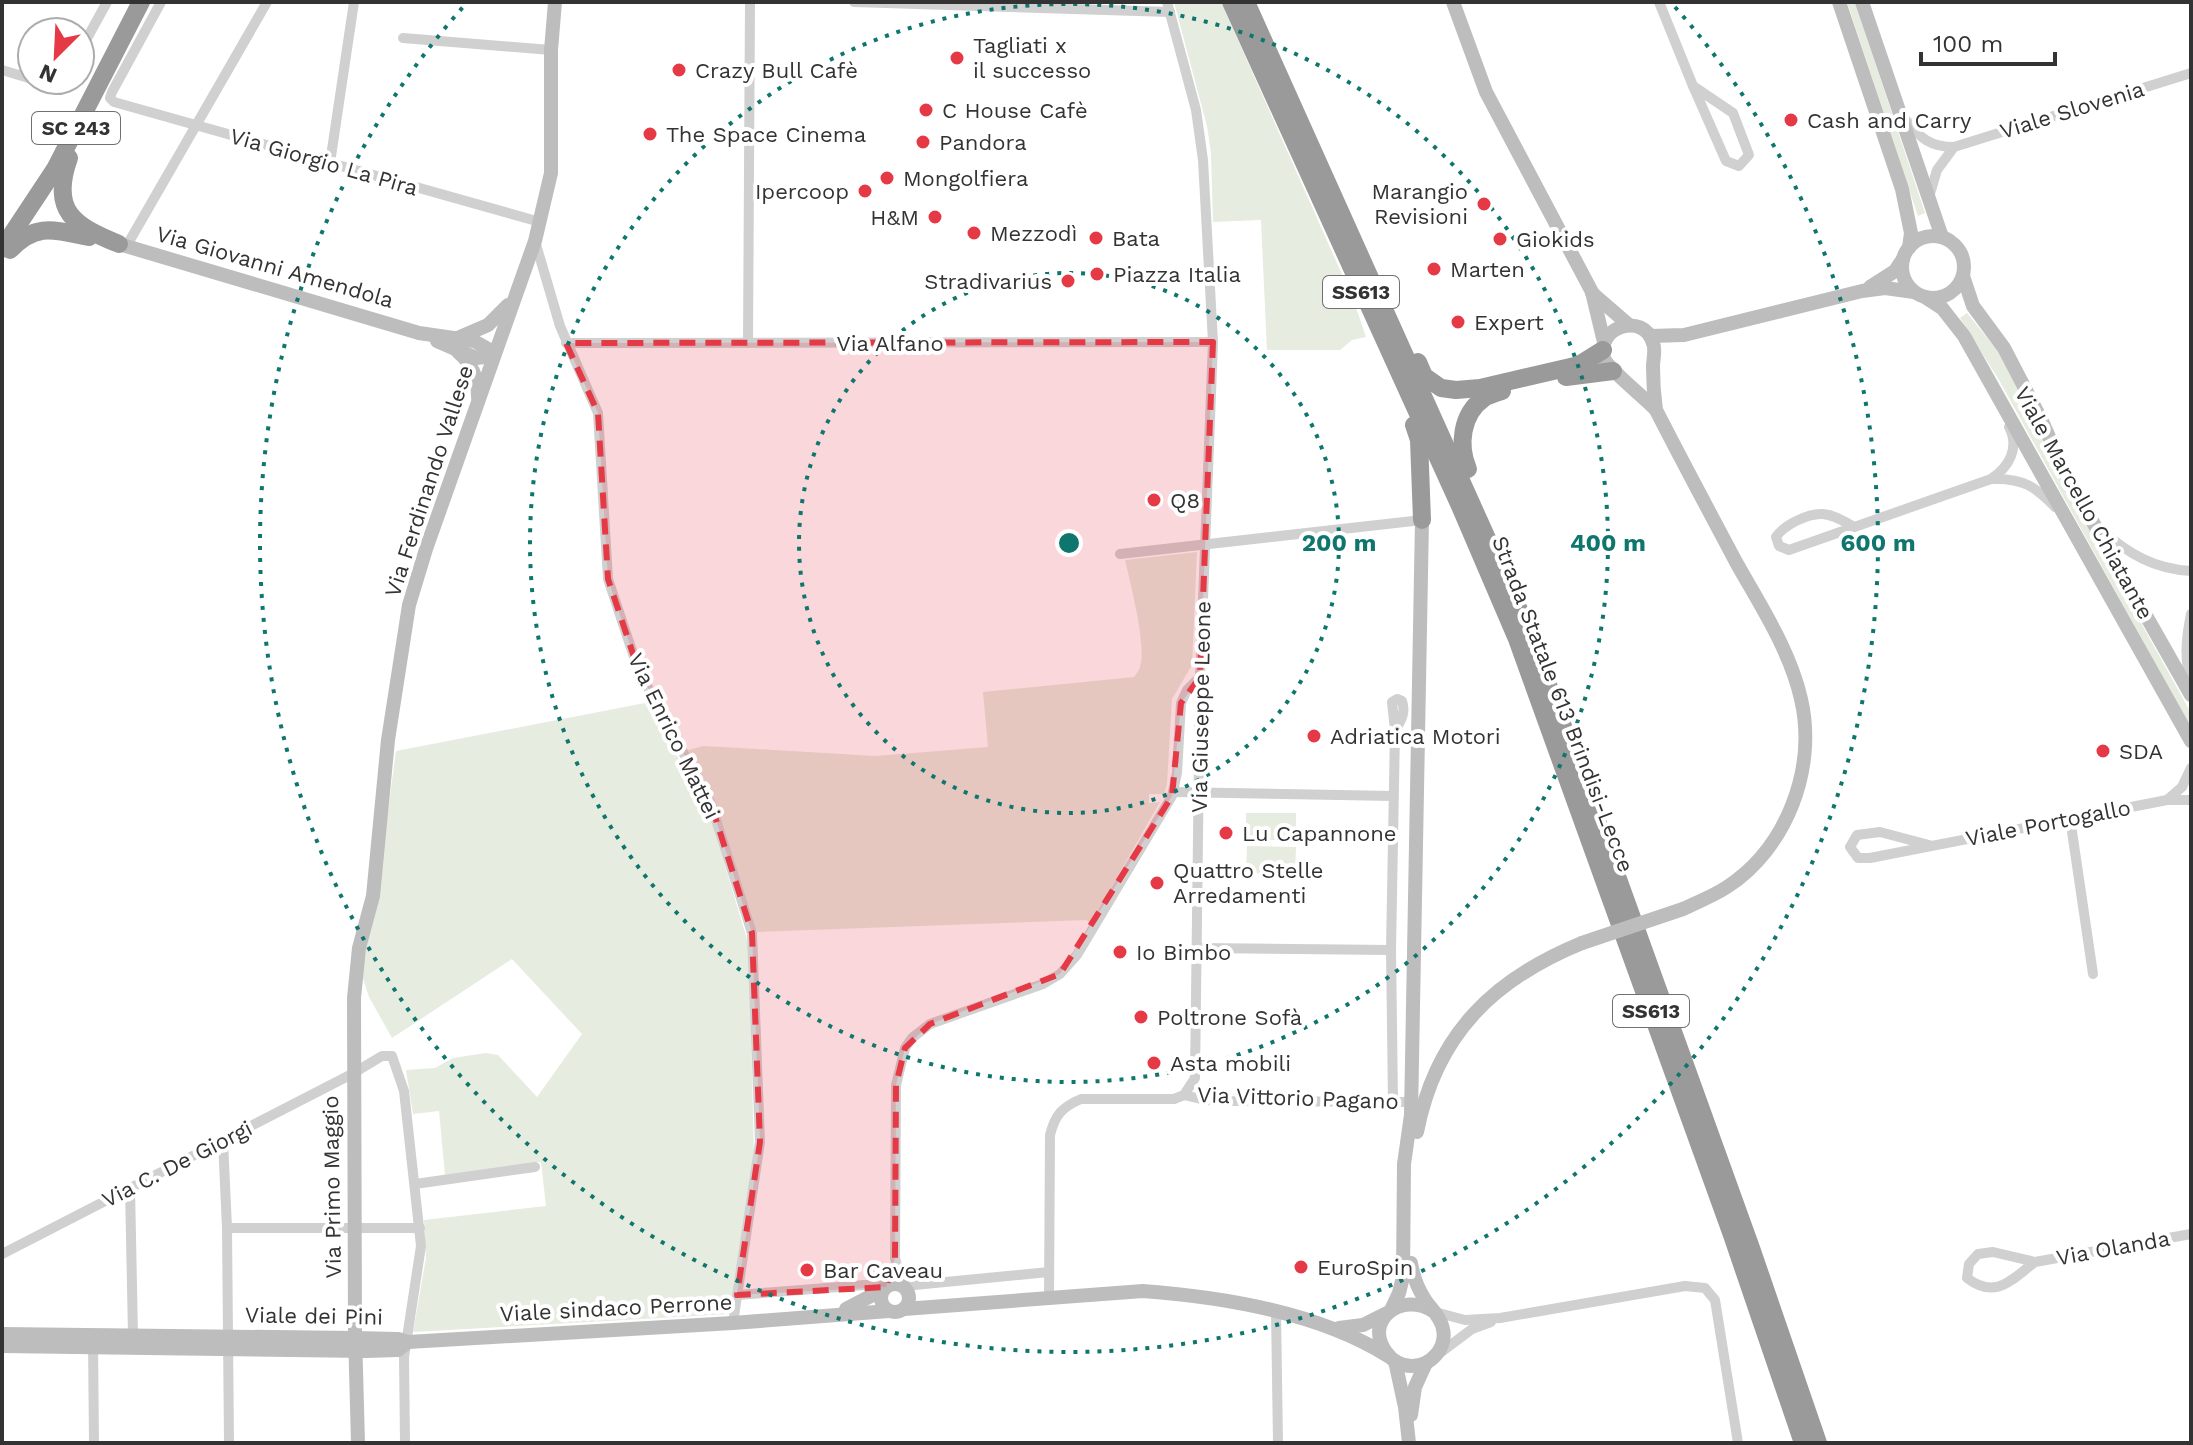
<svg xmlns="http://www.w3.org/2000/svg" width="2193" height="1445" font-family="'Work Sans',sans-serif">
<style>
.green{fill:#e6ecdf}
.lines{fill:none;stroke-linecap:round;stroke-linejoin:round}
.street{stroke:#d0d0d0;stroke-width:10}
.secondary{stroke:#bdbdbd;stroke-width:14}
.highway{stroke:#9a9a9a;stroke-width:18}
.secondary-bridge{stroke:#bdbdbd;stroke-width:14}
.marked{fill:#e63946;fill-opacity:0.2;stroke:#e63946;stroke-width:6;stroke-dasharray:16 10;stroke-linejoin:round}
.ring{fill:none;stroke:#0f766e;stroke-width:4;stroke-dasharray:4 8}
.poi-dot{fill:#e63946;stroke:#fff;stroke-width:3}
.labels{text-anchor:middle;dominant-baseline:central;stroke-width:8;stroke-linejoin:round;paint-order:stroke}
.shield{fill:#fff;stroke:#707070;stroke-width:2}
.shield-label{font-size:20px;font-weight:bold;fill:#333}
.poi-label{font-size:22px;fill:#333;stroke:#fff;text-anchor:start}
.street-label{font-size:22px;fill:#333;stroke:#fff}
.centre{fill:#0f766e;stroke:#fff;stroke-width:4}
.ring-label{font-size:24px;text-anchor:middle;font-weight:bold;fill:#0f766e;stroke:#fff;stroke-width:8;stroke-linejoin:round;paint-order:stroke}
</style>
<rect width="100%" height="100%" fill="#fff"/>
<g class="green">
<path d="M1174,2H1221L1353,299L1366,337L1352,340L1340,350H1267L1261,220L1213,222L1211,153L1207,126Z"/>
<path d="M1847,2H1855L1925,213L1918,216Z"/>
<path d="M1967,313L1998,351L2037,422L2053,464L2191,713V728L1999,380L1960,318Z"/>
<path d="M1197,552L1192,665L1172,699L1167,784L1164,794H1149V803L1160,802L1091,923L1086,920L757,932L714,801L685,751L703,746L723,747L875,756L988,747L983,692L1134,677C1136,674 1139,671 1140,667C1147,646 1130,582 1125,560Z"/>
<path d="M645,703L707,805L749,946L754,1159L730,1314L413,1332L426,1258L424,1220L546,1206L541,1162L445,1175L439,1111L413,1114L406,1070L435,1068L453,1058L486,1053L498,1055L537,1097L582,1034L512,959L392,1038L369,997L361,972L375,908L396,751Z"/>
<rect x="1246" y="813" width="50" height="27"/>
<path d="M1247,846L1296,847L1295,874L1246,873Z"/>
</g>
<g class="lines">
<g class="street">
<path d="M161,2L112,92L110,98L114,102L540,222"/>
<path d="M854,2L1170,12"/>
<path d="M1659,2L1693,86"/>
<path d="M403,38L551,50"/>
<path d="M80,51L107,2"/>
<path d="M2,70L32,79"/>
<path d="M37,80L55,83L62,80"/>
<path d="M1693,86L1733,113L1749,155L1739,166L1726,161Z"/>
<path d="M1906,120C1920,138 1930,147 1954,147L1937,170L1929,197"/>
<path d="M1954,147L2191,73"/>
<path d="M330,163L354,2"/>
<path d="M535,241L560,326L598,413L608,579L638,669L711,804L752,933L760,1142L733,1323"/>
<path d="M126,247L267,2"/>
<path d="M566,343L1213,342"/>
<path d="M748,343L750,2"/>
<path d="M1993,479C2023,478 2036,487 2055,507"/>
<path d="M1854,527C1845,522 1835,515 1823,514C1808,513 1784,525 1776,537L1779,546L1789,550L1991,479C2009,467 2020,448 2009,427"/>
<path d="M2101,530C2129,554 2154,569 2191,571"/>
<path d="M1120,554L1422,520"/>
<path d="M2191,614C2186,638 2184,660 2191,684"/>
<path d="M1173,792L1393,796"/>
<path d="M2167,800L2182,787L2191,768"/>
<path d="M2070,818L2093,974"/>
<path d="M1929,845L1880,832L1857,835L1850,847L1858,858H1870L2167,800H2191"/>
<path d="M1197,948L1391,950"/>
<path d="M1184,1095L1205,1100L1231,1101L1412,1102"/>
<path d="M1393,1102L1391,950L1395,730L1392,702L1397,699L1402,701C1406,713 1401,721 1395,730"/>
<path d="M223,1141L227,1228L229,1443"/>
<path d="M415,1184L535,1167"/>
<path d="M130,1188L133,1335"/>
<path d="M227,1228H420"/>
<path d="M2,1254L352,1074L382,1056H392L404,1091L421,1246L404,1357L405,1443"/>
<path d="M2035,1262C2011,1280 1996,1300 1967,1278L1969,1264L1978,1254L1993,1252L2035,1262L2191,1234"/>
<path d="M902,1285L895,1258L896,1085L905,1048L912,1038L930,1024L1043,984L1060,974L1077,955L1172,796L1177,773L1181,703L1187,690L1200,677"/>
<path d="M904,1286L1049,1272"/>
<path d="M737,1295L878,1284L886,1287"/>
<path d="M1049,1299L1050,1135C1055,1115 1062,1107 1081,1099H1174L1184,1095L1195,1078L1200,677L1213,342L1203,160L1196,110L1167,2"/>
<path d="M1276,1312L1278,1443"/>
<path d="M1435,1312L1465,1320L1500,1318L1685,1286L1705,1288L1715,1300L1738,1443"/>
<path d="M93,1341L94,1443"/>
<path d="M1440,1353L1472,1329L1491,1322"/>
</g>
<g class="secondary">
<path d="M1453,2L1486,92L1592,292L1604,342"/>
<path d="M1839,2L1902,189L1911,233L1909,248"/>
<path d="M1862,2L1942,237"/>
<circle cx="1933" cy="267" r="31"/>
<path d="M119,244L419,333L474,341L490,350L494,356"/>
<path d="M1963,276L1973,306L2004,348L2042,421L2065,473L2191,695"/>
<path d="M1870,287L1895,271L1903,259"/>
<path d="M1592,293L1629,325"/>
<path d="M1925,297L1942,308L1964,336L2191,741"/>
<path d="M1650,336L1684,335L1862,291L1885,288L1914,292"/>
<path d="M460,337L488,325L508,305"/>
<path d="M437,341L476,358L494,356"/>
<path d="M458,352C473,364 478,379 478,397"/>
<path d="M1656,410C1654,396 1653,382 1653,367C1653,359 1656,350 1653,343C1644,311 1595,327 1604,358C1607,368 1646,399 1656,410C1682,461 1709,511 1736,562C1760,605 1790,650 1801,699C1817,768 1787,848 1727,887C1713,896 1698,902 1683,909"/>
<path d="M1417,1132C1436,1034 1494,979 1582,943"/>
<path d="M1411,1263C1413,1275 1417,1287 1424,1298C1430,1308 1441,1317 1443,1329C1447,1348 1431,1366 1412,1366C1401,1366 1392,1361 1386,1352C1363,1320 1402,1291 1433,1311"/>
<circle cx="895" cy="1298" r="14"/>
<path d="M846,1309L884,1289"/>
<path d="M904,1309L1143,1291C1224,1297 1318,1312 1388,1356"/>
<path d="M1391,1310L1399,1293L1403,1277L1404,1164L1411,1115L1422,520"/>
<path d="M1339,1328L1363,1325L1387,1313"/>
<path d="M2,1334L355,1338L398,1339L408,1342L733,1323L889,1311"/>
<path d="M2,1346L366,1351L398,1350L408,1342"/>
<path d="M1395,1361L1405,1407L1409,1443"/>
<path d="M1411,1415L1415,1387L1426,1363"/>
<path d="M358,1443L355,1333L354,998L359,948L373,896L388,740L409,605L426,549L535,241L551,173V50L555,2"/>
</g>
<g class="highway">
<path d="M1231,2L1460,506L1517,639L1732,1235L1803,1443"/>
<path d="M1246,2L1529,632L1751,1248L1818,1443"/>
<path d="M69,158C50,211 74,226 119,244"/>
<path d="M2,249L55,169L141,2"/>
<path d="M10,250C36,222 55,230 89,237"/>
<path d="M1418,362L1424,376L1441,388L1456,390L1480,388L1579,365L1603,350"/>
<path d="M1566,377L1613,371"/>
<path d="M1414,425L1419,440L1422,520"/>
<path d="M1468,469C1458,446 1461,414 1484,398C1489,395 1496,393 1502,391"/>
</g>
<path class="secondary-bridge" d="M1582,943L1683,909"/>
</g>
<path class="marked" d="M1213,342L1200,677L1181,703L1172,796L1060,974L930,1024L905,1048L896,1085L895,1258L886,1287L737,1295L760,1142L752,933L711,804L638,669L608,579L598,413L566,343Z"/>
<g class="ring">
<circle cx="1069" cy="543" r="270"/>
<circle cx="1069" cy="543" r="539"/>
<path d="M1675 7A809 809 0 1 1 463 7"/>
</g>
<g class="poi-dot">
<circle cx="957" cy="58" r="8"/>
<circle cx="679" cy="70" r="8"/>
<circle cx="926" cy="110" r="8"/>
<circle cx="1791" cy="120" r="8"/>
<circle cx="650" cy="134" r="8"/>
<circle cx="923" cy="142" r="8"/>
<circle cx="887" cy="178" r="8"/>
<circle cx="865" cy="191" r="8"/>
<circle cx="1484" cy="204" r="8"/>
<circle cx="935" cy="217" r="8"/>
<circle cx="974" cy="233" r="8"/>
<circle cx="1096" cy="238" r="8"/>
<circle cx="1500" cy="239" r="8"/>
<circle cx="1434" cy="269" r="8"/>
<circle cx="1097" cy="274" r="8"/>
<circle cx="1068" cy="281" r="8"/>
<circle cx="1458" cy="322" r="8"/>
<circle cx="1154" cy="500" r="8"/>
<circle cx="1314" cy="736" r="8"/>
<circle cx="2103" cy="751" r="8"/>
<circle cx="1226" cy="833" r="8"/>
<circle cx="1157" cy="883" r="8"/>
<circle cx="1120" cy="952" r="8"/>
<circle cx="1141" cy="1017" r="8"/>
<circle cx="1154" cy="1063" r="8"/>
<circle cx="1301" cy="1267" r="8"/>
<circle cx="807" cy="1270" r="8"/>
</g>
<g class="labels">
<g class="shield">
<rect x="32" y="112" width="88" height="32" rx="6"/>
<rect x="1323" y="276" width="76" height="32" rx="6"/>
<rect x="1613" y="995" width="76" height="32" rx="6"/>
</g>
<g class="shield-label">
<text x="76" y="128">SC 243</text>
<text x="1361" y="292">SS613</text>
<text x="1651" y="1011">SS613</text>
</g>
<g class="poi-label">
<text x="973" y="45">Tagliati x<tspan x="973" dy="25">il successo</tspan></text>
<text x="695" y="70">Crazy Bull Cafè</text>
<text x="942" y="110">C House Cafè</text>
<text x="1807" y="120">Cash and Carry</text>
<text x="666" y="134">The Space Cinema</text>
<text x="939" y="142">Pandora</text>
<text x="903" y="178">Mongolfiera</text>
<text x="849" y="191" text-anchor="end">Ipercoop</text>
<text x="1468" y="191" text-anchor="end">Marangio<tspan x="1468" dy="25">Revisioni</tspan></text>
<text x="919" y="217" text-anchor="end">H&amp;M</text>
<text x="990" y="233">Mezzodì</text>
<text x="1112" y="238">Bata</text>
<text x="1516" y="239">Giokids</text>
<text x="1450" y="269">Marten</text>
<text x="1113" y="274">Piazza Italia</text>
<text x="1052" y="281" text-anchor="end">Stradivarius</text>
<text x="1474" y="322">Expert</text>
<text x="1170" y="500">Q8</text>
<text x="1330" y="736">Adriatica Motori</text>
<text x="2119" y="751">SDA</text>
<text x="1242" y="833">Lu Capannone</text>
<text x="1173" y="870">Quattro Stelle<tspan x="1173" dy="25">Arredamenti</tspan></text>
<text x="1136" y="952">Io Bimbo</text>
<text x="1157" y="1017">Poltrone Sofà</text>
<text x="1170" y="1063">Asta mobili</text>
<text x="1317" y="1267">EuroSpin</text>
<text x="823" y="1270">Bar Caveau</text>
</g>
<g class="street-label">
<text transform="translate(2072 110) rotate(-17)">Viale Slovenia</text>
<text transform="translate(324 162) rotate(16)">Via Giorgio La Pira</text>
<text transform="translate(275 267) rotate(16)">Via Giovanni Amendola</text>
<text x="890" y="343">Via Alfano</text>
<text transform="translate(429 481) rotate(-72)">Via Ferdinando Vallese</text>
<text transform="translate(2084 503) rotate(61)">Viale Marcello Chiatante</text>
<text transform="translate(1563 704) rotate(69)">Strada Statale 613 Brindisi-Lecce</text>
<text transform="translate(1201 707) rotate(-89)">Via Giuseppe Leone</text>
<text transform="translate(674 736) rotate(64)">Via Enrico Mattei</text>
<text transform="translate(2048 823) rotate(-11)">Viale Portogallo</text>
<text transform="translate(1298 1098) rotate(2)">Via Vittorio Pagano</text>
<text transform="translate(177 1164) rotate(-27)">Via C. De Giorgi</text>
<text transform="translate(332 1187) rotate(-91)">Via Primo Maggio</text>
<text transform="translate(2113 1248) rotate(-10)">Via Olanda</text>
<text transform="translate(616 1308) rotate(-3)">Viale sindaco Perrone</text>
<text transform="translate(314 1316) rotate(1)">Viale dei Pini</text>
</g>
</g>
<circle cx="1069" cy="543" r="12" class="centre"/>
<g class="ring-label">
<text x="1339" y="551">200 m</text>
<text x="1608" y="551">400 m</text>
<text x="1878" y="551">600 m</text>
</g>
<rect width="2193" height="1445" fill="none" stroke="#333333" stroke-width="8"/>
<g transform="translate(56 56) rotate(204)"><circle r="38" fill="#ffffff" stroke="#adadad" stroke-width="2"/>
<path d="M0-6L14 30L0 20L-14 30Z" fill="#e63946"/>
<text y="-12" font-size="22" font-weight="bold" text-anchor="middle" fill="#333333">N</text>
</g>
<path d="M1921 52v12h134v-12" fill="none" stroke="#333333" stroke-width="4"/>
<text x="1933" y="52" font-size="24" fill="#333333" stroke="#ffffff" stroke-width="6" paint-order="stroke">100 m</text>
</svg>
